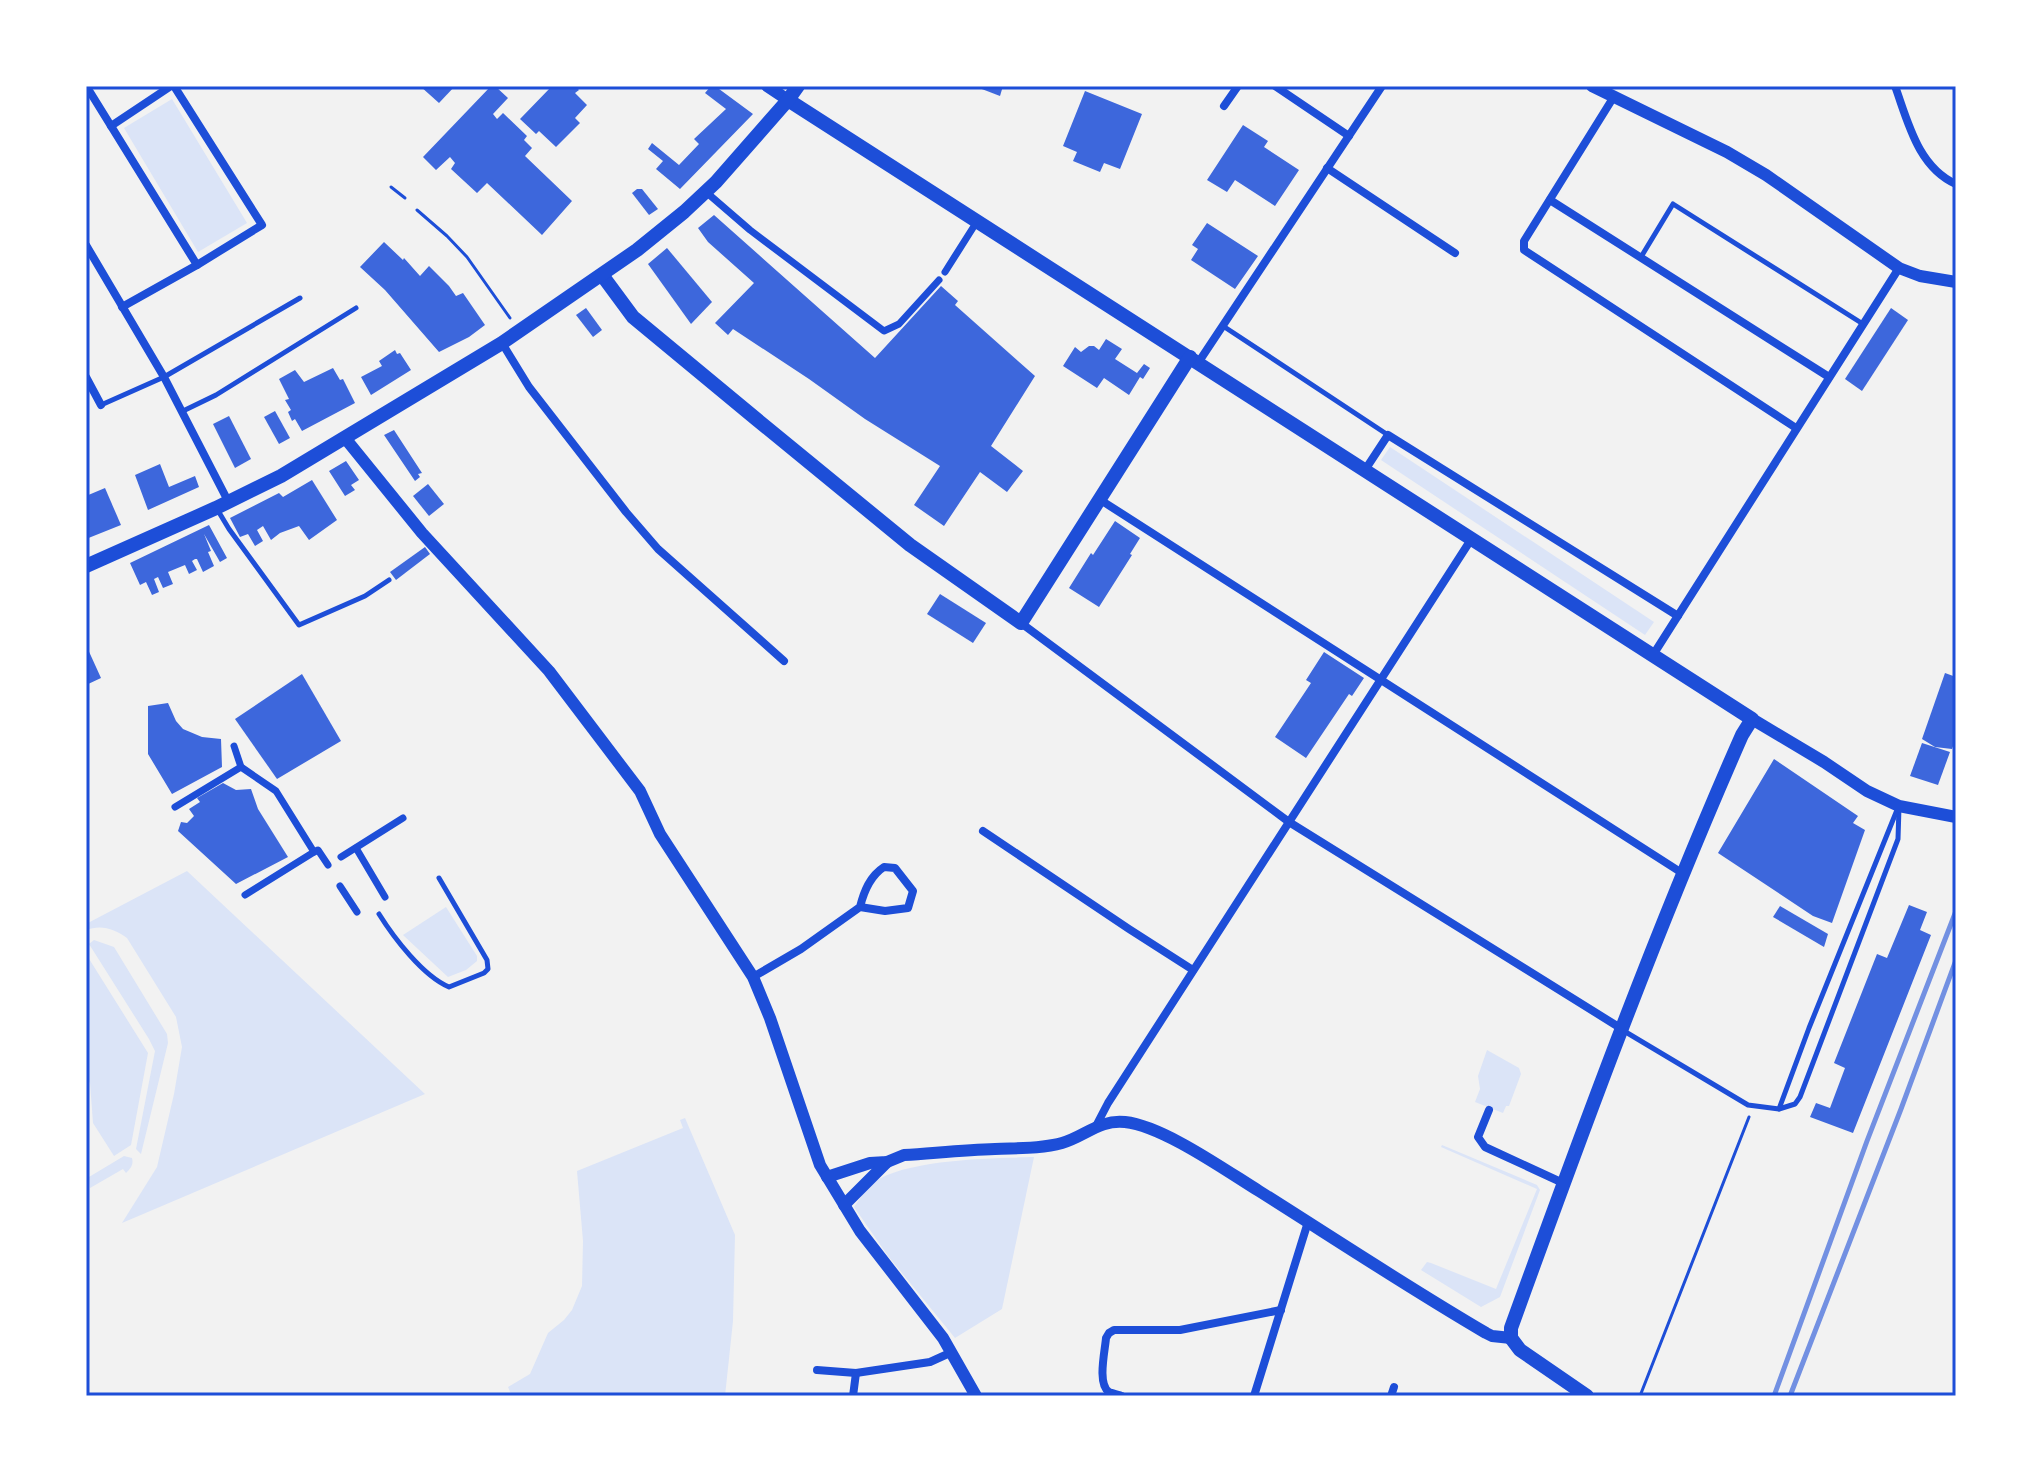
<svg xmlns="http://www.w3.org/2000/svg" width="2042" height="1482" font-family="Raleway,sans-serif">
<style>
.green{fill:#dbe4f7}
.building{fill:#3d67dc}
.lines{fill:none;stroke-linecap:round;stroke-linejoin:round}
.path{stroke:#1d4ed8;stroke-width:3}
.service{stroke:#1d4ed8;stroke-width:5}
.pedestrian{stroke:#1d4ed8;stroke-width:7}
.minor{stroke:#1d4ed8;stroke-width:8}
.tertiary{stroke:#1d4ed8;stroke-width:12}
.secondary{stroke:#1d4ed8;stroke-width:14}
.rail{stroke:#7290e2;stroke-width:5}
.neatline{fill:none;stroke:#1d4ed8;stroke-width:3}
</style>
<rect width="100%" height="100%" fill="#f2f2f2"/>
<g class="green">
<path d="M172,99L247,223L198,252L124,128Z"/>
<path d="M1390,447L1654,622L1645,635L1381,460Z"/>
<path d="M187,871L425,1094L122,1223L157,1167L174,1094L182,1047L176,1017L127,938C115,929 101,924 86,930V924Z"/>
<path d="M446,907L477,956V961L466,970L448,977L403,935Z"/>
<path d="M94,940L114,947L167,1034L168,1043L141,1154L136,1149L155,1051L149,1039L89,944Z"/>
<path d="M86,954L148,1053L131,1145L114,1156L93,1123L90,1083L86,1076Z"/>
<path d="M1487,1050L1519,1068L1521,1074L1509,1106H1506L1503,1113L1475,1102L1480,1089L1478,1076Z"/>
<path d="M685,1118L735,1235L733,1321L725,1396H510L511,1394L508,1387L530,1374L548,1333L564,1320L572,1310L582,1286L583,1241L577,1171L683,1128L680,1120Z"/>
<path d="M1442,1145L1537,1185L1540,1190L1500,1297L1481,1307L1421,1270L1427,1262L1431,1263L1496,1289L1537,1189L1441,1147Z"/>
<path d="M124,1156L132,1158C134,1165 130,1169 126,1173L123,1169L90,1188L89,1177Z"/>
<path d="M1034,1157L1002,1309L955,1338L888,1256L854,1207C860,1199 866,1187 874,1182C907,1159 993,1158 1034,1157Z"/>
</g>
<g class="building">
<path d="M420,86H455L439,103Z"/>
<path d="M491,86H495L508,98L493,114L497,119L503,113L527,136L524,140L532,148L525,156L572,201L542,235L487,183L477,193L451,169L455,163L450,157L436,170L423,157Z"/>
<path d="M552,86H575L579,90L575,93L587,105L575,118L580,123L556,147L539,131L536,134L520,119Z"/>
<path d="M711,86H715L753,114L680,189L656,169L663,161L648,149L652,143L679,165L699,144L694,139L726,109L705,93Z"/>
<path d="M974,86H1003L1000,96Z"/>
<path d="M1085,91L1142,114L1120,169L1104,163L1100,172L1073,161L1077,152L1063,146Z"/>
<path d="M1243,125L1268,141L1264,147L1299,170L1275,206L1235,180L1227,192L1207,180Z"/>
<path d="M637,189H642L658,209L649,215L632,193Z"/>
<path d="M714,215L875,358L941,286L958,301L955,305L1035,376L991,446L1023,471L1007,492L980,472L944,526L914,505L940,466L865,419L809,379L733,329L728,335L715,323L754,283L708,242L698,228Z"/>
<path d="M1207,223L1258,256L1235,289L1191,260L1198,249L1192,245Z"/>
<path d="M384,242L403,260L404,258L420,276L429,266L449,286L456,296L463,293L485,325L469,337L439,352L385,290L360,267Z"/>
<path d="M667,248L712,302L691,324L648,264Z"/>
<path d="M586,308L602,330L593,337L576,315Z"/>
<path d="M1891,308L1908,320L1862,391L1845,379Z"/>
<path d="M1106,339L1122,349L1115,359L1137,373L1144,364L1150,368L1143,379L1140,377L1129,395L1104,378L1097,388L1063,366L1075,347L1081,352L1089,346H1094L1099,350Z"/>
<path d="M395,350L397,354L400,353L411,370L371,395L361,377L382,366L379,361Z"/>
<path d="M333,368L340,380L343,379L355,403L302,431L295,419L292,421L288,412L291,410L285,400L289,399L279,379L295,370L304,382Z"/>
<path d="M275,411L290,438L279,444L264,417Z"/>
<path d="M229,416L251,459L235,468L213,424Z"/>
<path d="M394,430L422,473L418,474L420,477L415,481L384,435Z"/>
<path d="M346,461L359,480L351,485L355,490L345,496L329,471Z"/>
<path d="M160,464L169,487L195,476L199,487L148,510L135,475Z"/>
<path d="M312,480L337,520L309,540L299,526L280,533L271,540L263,526L257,530L263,541L255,546L248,534L240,537L230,518L279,493L283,497Z"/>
<path d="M428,484L444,504L429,516L413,496Z"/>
<path d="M105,488L121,525L86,539V496Z"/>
<path d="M1115,521L1140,538L1130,554L1132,555L1099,607L1069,588L1091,553L1093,555Z"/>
<path d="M209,525L227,558L220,562L204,534L211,551L208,552L214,566L203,572L197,559H195L192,561L197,570L189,574L185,565L168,572L173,584L163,588L158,577L154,579L159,592L152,595L146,582L140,585L130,563Z"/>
<path d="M425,547L430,554L396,580L390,572Z"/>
<path d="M940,594L986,623L973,643L927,614Z"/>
<path d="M86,645L101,678L86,685Z"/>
<path d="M1324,652L1364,678L1352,696L1349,694L1306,758L1275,737L1311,683L1306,680Z"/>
<path d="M1945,673L1956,677V738L1952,749L1935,747L1922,739Z"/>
<path d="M302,674L341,741L277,779L235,719Z"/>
<path d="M168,703L176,721L183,729L202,737L221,739L222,767L172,794L148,754V706Z"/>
<path d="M1922,743L1950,752L1938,785L1910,776Z"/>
<path d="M1774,759L1858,816L1853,823L1865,830L1832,923L1813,916L1718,853Z"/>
<path d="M223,783L236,790L251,789L258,809L288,857L236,884L178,831L181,822L187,823L194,816L189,809L200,802L197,798Z"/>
<path d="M1909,905L1927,912L1920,930L1931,935L1853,1133L1810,1117L1816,1103L1830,1108L1845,1068L1834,1063L1877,954L1887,958Z"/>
<path d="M1780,906L1828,934L1824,947L1773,917Z"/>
</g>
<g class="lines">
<g class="path">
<path d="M391,187L405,198"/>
<path d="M417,210L447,236L467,257L510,318"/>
<path d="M1640,1396L1749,1117"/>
</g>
<g class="service">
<path d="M1641,257L1673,204L1863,324"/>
<path d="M1223,326L1388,435"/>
<path d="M101,405L164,377L300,298"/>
<path d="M183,411L216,395L356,308"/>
<path d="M217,509L229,529L299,625L365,596L389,580"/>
<path d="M379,914C394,938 423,976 449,987L484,973L488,969L487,960L439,878"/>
<path d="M1624,1031L1748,1105L1779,1109L1795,1104L1800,1097L1898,839L1899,807"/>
<path d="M1779,1109L1809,1028L1897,810"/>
</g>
<g class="pedestrian">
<path d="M706,192L750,230L884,331L899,324L939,280"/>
<path d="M945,272L976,223"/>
<path d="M234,746L241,767L276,791L314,852L318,850L328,865"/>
<path d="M175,807L241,767"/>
<path d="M356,848L385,897"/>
<path d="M341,857L403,818"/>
<path d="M340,886L357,912"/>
<path d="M245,895L314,852"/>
</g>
<g class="minor">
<path d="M1275,86L1349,136"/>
<path d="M1895,86C1908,122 1918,167 1956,184"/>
<path d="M90,92L197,265"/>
<path d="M1613,98L1524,241V250L1796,428"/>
<path d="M1224,106L1238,86"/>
<path d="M111,126L171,86"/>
<path d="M1327,168L1455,253"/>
<path d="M1550,200L1829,377"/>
<path d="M86,245L164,377L228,501"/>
<path d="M122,307L197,265L262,225L174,86"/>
<path d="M502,343L529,387L626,512L658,549L784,661"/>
<path d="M1198,363L1382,86"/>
<path d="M86,377L101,405"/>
<path d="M1365,470L1388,435L1678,616"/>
<path d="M1099,499L1682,873"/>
<path d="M1021,623L1289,822L1622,1029"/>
<path d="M1653,655L1899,268"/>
<path d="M983,831L1129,929L1193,970"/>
<path d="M753,977L801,949L860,907C864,891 870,876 884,867L895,868L913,891L908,908L885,911L860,907"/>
<path d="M1489,1110L1478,1137L1485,1147L1563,1183"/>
<path d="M1096,1126L1108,1103L1472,538"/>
<path d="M817,1370L856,1373L930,1362L952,1352"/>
<path d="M853,1396L856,1373"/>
<path d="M1122,1396C1120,1395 1111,1393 1109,1392C1097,1384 1105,1351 1106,1338L1109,1333L1114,1330H1180L1281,1310"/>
<path d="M1254,1396L1308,1222"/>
<path d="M1391,1396L1394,1387"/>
</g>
<g class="tertiary">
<path d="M767,86L788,100"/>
<path d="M1592,86L1727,152L1766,175L1899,268L1920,276L1956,282"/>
<path d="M345,438L422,533L549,671L640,791L660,834L753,977L770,1018L820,1165L860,1231L943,1338L976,1396"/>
<path d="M1752,719L1824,762L1867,791L1899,806L1956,817"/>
<path d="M827,1177L870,1163L887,1162L904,1155C935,1153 965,1150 995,1149C1017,1148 1041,1149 1062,1143C1084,1137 1100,1119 1125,1122C1163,1126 1225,1170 1259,1191C1335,1239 1409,1288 1486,1333L1492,1336L1511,1338"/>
<path d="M844,1205L887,1162"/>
</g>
<g class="secondary">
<path d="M788,100L1752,719L1742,735C1656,930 1583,1129 1511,1328V1338L1520,1350L1587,1396"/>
<path d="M602,275L633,317L755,418L910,545L1021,623L1190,357"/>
<path d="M86,566L216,508L281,476L502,343L637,250L684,212L716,182L788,100L798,86"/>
</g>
<g class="rail">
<path d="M1774,1396L1867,1141L1956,911"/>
<path d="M1790,1396L1901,1109L1956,960"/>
</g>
</g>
<rect width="2042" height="1482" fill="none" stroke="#ffffff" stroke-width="176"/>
<rect x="88" y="88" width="1866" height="1306" class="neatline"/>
</svg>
